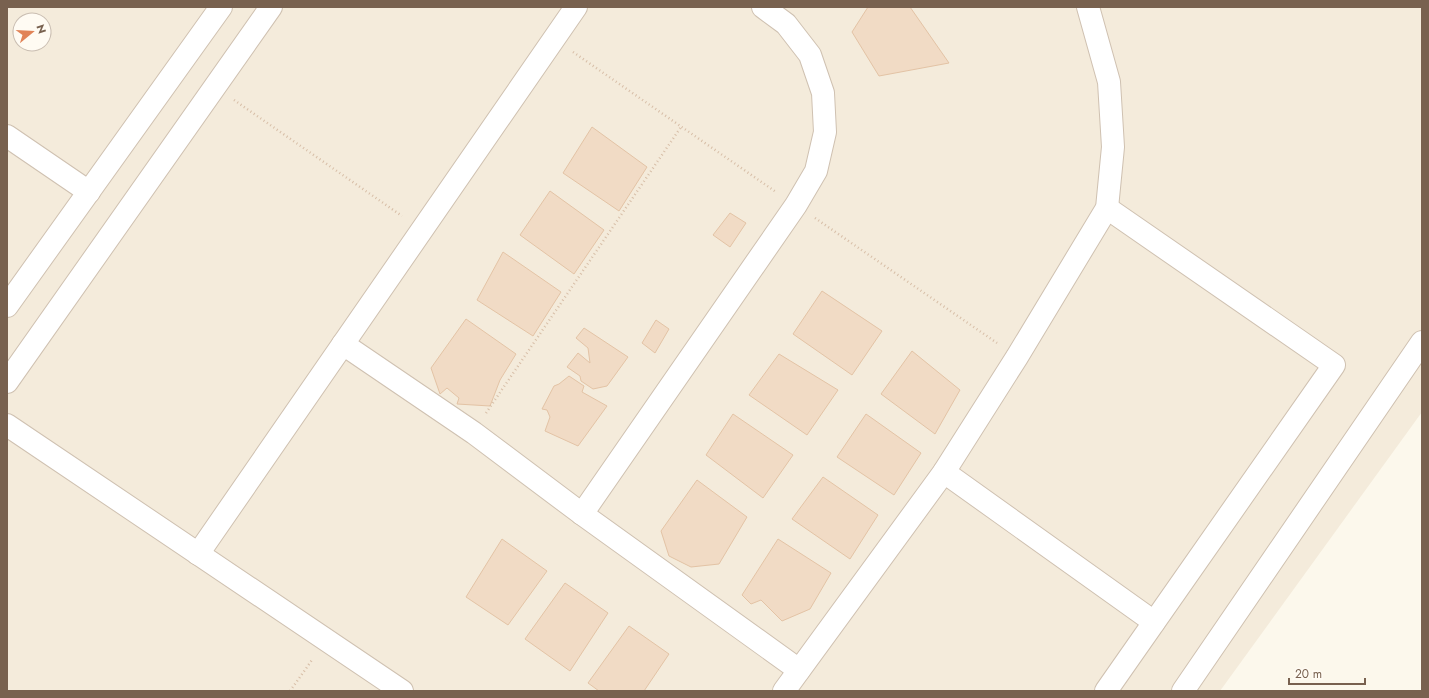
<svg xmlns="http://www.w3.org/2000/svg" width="1429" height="698" font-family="Jost,sans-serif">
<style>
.residential{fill:#f4ebdb;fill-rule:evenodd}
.building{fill:#f1dbc5;stroke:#e3c3a5}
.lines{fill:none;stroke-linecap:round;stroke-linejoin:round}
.minor-casing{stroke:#cfc1b1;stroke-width:24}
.path{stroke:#d7bea7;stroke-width:2.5;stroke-dasharray:1 3;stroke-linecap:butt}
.minor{stroke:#fff;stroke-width:22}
</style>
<rect width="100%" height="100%" fill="#fcf8ec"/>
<path class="residential" d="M7,7H1422V412L1220,691H7ZM20,20H44V44H20Z"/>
<g class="building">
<path d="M868,7H910L949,63L879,76L852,32Z"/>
<path d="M592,127L647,167L619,211L563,173Z"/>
<path d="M550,191L604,230L574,274L520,235Z"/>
<path d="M730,213L746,223L730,247L713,235Z"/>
<path d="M503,252L561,292L533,336L477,300Z"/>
<path d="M822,291L882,331L852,375L793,334Z"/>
<path d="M466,319L516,354L500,380L490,406L457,404L459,398L447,388L440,394L431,368Z"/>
<path d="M656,320L669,329L655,353L642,343Z"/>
<path d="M584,328L628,357L607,386L593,389L581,381L580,376L567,367L578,353L590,363L588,348L576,338Z"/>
<path d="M912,351L960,390L935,434L881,394Z"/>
<path d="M779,354L838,390L807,435L749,395Z"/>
<path d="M569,376L584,386L582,392L607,406L578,446L545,431L550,417L547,410L542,409L554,386L559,384Z"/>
<path d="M733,414L793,455L763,498L706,455Z"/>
<path d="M866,414L921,453L894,495L837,457Z"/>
<path d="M823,477L878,515L850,559L792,519Z"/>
<path d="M697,480L747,517L719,564L691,567L669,556L661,531Z"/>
<path d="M502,539L547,571L508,625L466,597Z"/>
<path d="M778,539L831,573L810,609L782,621L761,600L751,604L742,595Z"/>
<path d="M565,583L608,613L570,671L525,639Z"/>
<path d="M629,626L669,654L644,691H599L588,683Z"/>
</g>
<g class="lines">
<defs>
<g id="minor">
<path d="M7,136L89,192"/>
<path d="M7,306L221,7"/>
<path d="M343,344L474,433L582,514L799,670"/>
<path d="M7,382L271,7"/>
<path d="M7,425L402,691"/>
<path d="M944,472L1154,622"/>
<path d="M582,514L796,205L816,171L825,132L823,93L810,55L786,24L763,7"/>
<path d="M198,554L576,7"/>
<path d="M784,691L944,472L1017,357L1107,208L1113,147L1109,82L1088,7"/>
<path d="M1106,691L1334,365L1107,208"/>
<path d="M1183,691L1422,342"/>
</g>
</defs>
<use href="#minor" class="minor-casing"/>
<g class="path">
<path d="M573,52L776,192"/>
<path d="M234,100L402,216"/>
<path d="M815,218L997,343"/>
<path d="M486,413L681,127"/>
<path d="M290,691L312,660"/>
</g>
<use href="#minor" class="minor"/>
</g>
<rect width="1429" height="698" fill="none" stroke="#78614f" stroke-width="16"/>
<g transform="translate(32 32) rotate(72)"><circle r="19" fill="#fffbf3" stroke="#c9bdb1"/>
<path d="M0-3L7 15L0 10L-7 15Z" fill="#e18357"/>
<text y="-6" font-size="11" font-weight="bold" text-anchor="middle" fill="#78614f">N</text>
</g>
<path d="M1289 678v6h76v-6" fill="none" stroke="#78614f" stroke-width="2"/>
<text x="1295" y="678" font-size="12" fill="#78614f" stroke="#fffbf3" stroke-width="3" paint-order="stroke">20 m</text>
</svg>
